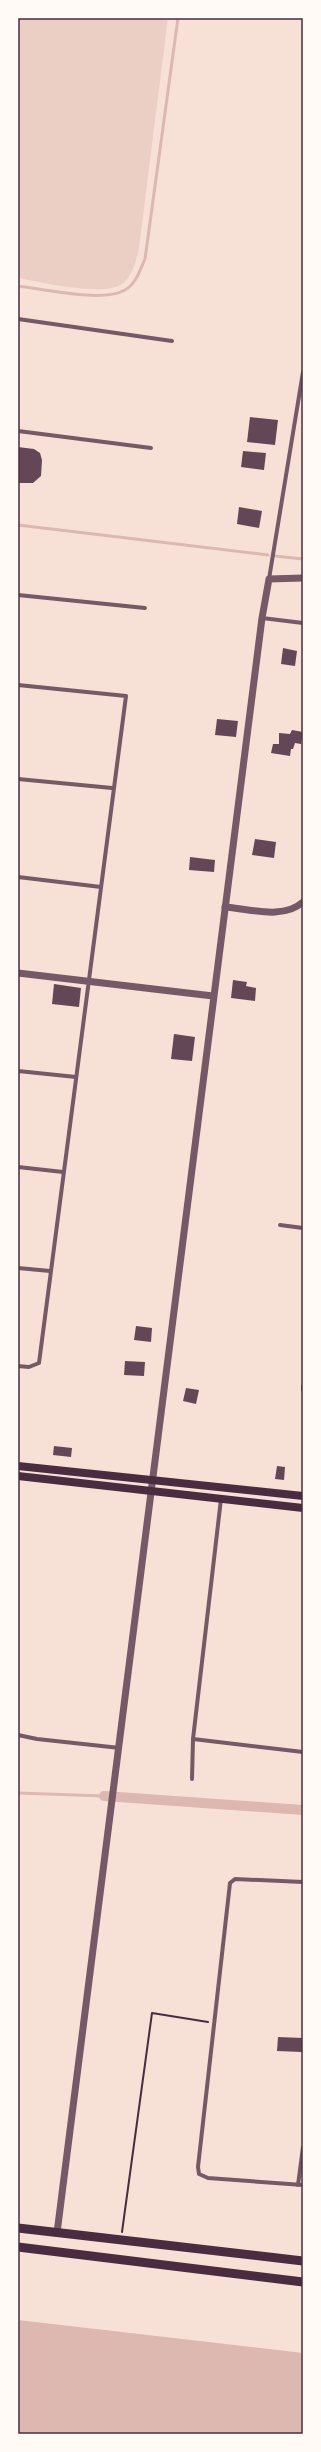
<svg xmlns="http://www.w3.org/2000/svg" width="321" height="2452" font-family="Figtree,sans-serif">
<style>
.green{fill:#ebcfc5}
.water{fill:#dcb8b0}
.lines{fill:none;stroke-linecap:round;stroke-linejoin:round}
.stream{stroke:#dcb8b0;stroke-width:3}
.canal{stroke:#dcb8b0;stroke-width:10}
.building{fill:#644757}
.path{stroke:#4a2c40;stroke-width:2}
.minor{stroke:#755966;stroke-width:4}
.tertiary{stroke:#755966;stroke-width:7}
.secondary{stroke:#4a2c40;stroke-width:8}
.primary{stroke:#4a2c40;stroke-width:9}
.neatline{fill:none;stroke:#4a2c40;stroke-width:1.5}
</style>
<rect width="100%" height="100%" fill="#f7e1d7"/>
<path class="green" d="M18,18H168L139,248C136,262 133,275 122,284C104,297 40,282 18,278Z"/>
<path class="water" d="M18,2320L303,2353V2434H18Z"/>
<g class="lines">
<g class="stream">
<path d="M18,286C44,289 103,303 125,290C136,284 140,270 145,259L178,18"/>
<path d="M18,525L268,555"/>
<path d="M275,556L303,559"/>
<path d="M18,1793L104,1796"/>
</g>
<path class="canal" d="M104,1796L303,1810"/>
</g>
<g class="building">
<path d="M250,417L278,420L275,445L247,442Z"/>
<path d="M18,447L34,449L40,453L42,460L41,476L33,483H18Z"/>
<path d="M243,451L266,453L264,470L241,467Z"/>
<path d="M239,507L262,511L259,528L237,524Z"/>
<path d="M283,648L297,651L295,666L281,664Z"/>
<path d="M217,719L238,721L236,737L215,735Z"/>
<path d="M292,730L303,732L301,744L295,743L293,749H291L290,756L271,753L273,744H279V733L290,734Z"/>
<path d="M255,839L276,842L274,858L252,855Z"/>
<path d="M190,857L215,860L214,872L189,870Z"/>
<path d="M233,980L247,982L246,986L256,988L255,1001L231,998Z"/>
<path d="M54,984L81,988L79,1007L52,1004Z"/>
<path d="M174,1034L195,1037L192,1061L171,1059Z"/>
<path d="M136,1326L152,1328L151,1342L134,1340Z"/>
<path d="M125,1361L145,1362L144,1376L124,1375Z"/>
<path d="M186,1388L199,1390L196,1404L183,1401Z"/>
<path d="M54,1446L72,1448L71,1457L53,1455Z"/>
<path d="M277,1466L285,1467L284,1480L275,1479Z"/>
<path d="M278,2037L303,2038L302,2052L277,2051Z"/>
</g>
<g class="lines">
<path class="path" d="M122,2232L152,2013L208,2022"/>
<g class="minor">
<path d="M18,319L172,341"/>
<path d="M18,431L151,448"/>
<path d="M269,579L303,372"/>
<path d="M18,595L145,608"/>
<path d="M262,618L303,623"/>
<path d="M18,685L126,696L39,1363L29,1367L18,1366"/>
<path d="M18,779L112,788"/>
<path d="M18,877L101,887"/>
<path d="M18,1071L76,1077"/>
<path d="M18,1167L63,1172"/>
<path d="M280,1225L303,1228"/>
<path d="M18,1268L50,1271"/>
<path d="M303,1386V1390"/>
<path d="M18,1735L37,1739L120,1748"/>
<path d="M193,1739L303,1752"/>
<path d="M192,1779L193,1739L221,1499"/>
<path d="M303,1882L235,1879L230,1883L198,2167L199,2174L208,2178L303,2185"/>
<path d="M298,2185L303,2147"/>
</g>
<g class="tertiary">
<path d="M225,907C250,909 283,920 303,902"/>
<path d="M18,973L213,996"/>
<path d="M57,2233C130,1695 194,1156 262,618L269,579L303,578"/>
</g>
<g class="secondary">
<path d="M18,1466L303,1496"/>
<path d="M18,1476L303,1508"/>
</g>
<g class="primary">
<path d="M18,2228L303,2261"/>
<path d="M18,2247L303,2282"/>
</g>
</g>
<rect width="321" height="2452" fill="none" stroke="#fffaf5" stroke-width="38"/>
<rect x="19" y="19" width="283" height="2414" class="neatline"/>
</svg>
